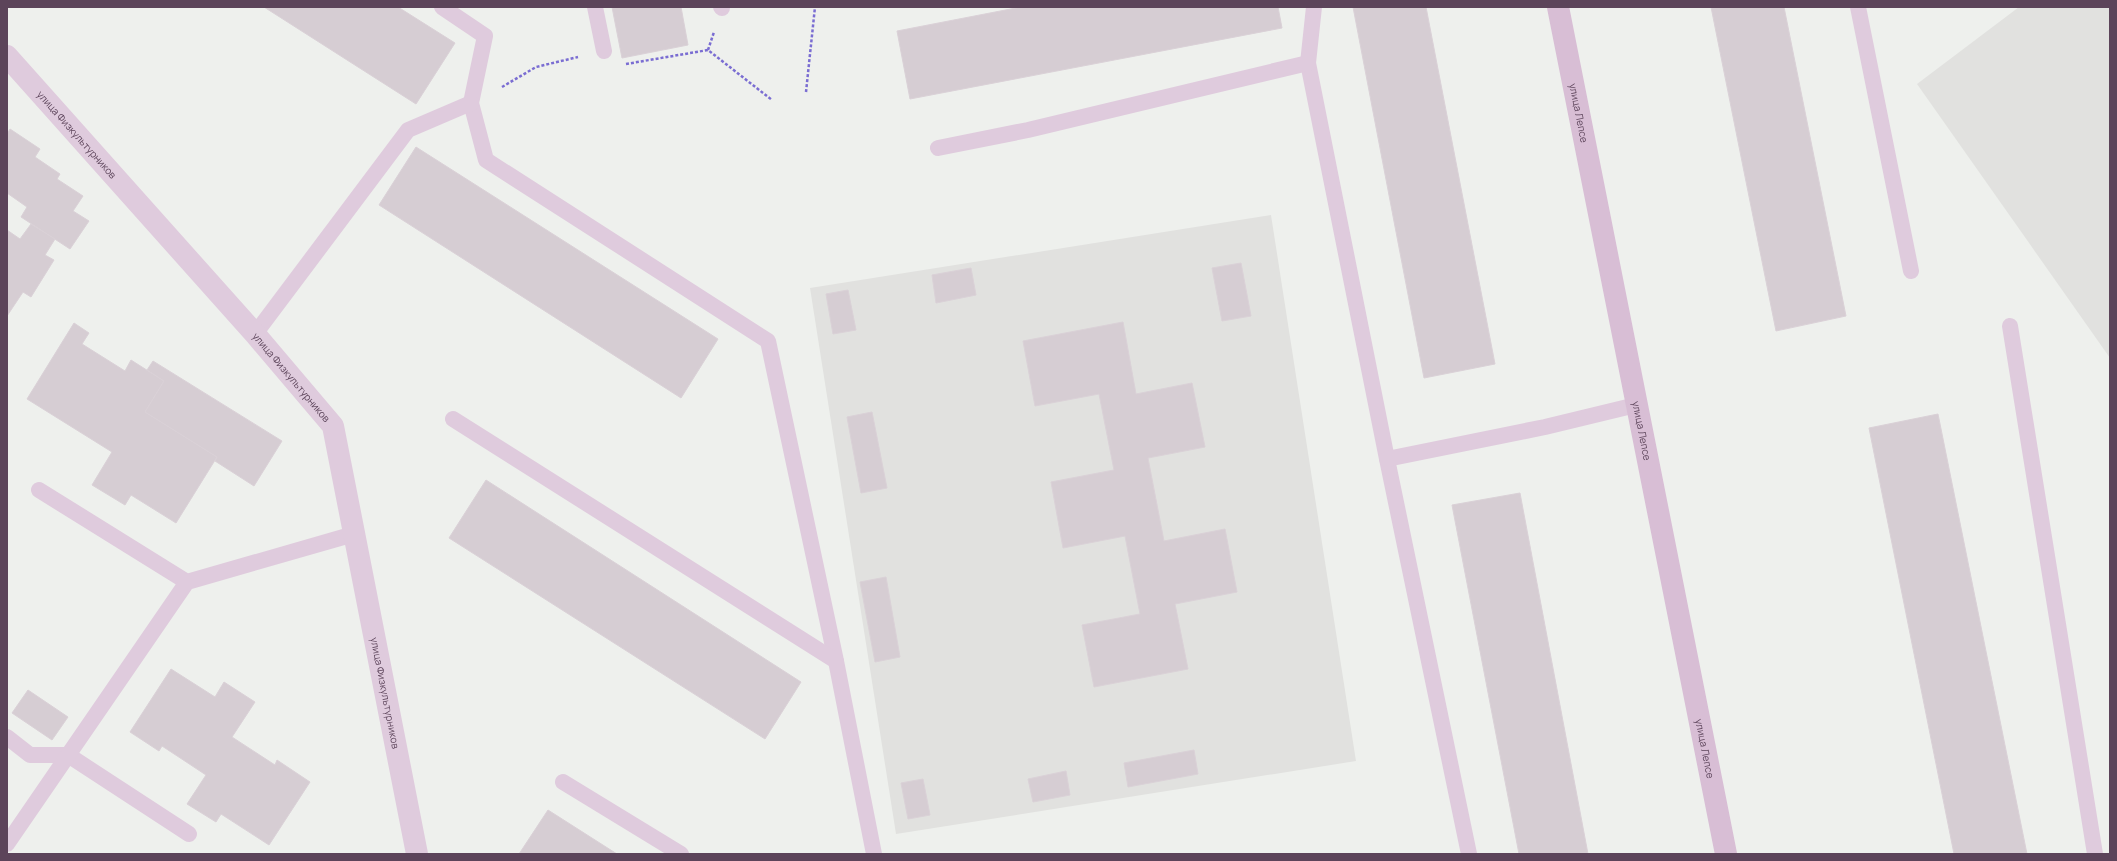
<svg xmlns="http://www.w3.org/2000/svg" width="2117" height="861" font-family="Manrope,sans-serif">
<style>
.education{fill:#e1e1df}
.building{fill:#d6cdd3;stroke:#dad1d7}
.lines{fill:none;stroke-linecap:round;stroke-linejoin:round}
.path{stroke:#7a6dd2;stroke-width:2.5;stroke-dasharray:3 2;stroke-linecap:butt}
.lane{stroke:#dfcbdd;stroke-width:16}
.street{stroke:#dfcbdd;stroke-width:22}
.secondary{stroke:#d8bed5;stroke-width:22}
.labels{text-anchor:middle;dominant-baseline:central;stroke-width:3;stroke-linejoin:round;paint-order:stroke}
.street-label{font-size:10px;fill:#5c445a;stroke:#fff}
</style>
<rect width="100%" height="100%" fill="#eef0ed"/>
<g class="education">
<path d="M2019,7H2110V358L1917,84Z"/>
<path d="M1271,215L1356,761L896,834L810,288Z"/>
</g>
<g class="building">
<path d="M264,7H398L455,43L416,104Z"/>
<path d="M612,7H681L688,45L622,58Z"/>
<path d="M1021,7H1278L1282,28L910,99L897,31Z"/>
<path d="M1353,7H1426L1495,364L1424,378Z"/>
<path d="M1711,7H1784L1846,316L1776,331Z"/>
<path d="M10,129L40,149L35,157L60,174L57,179L83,196L73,211L89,221L70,249L21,217L27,207L7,193V134Z"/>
<path d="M416,147L718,339L681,398L379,205Z"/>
<path d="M31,224L55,239L45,255L54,260L31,297L23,292L7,316V230L20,239Z"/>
<path d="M1241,263L1251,316L1222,321L1212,268Z"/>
<path d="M971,268L976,295L936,303L932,275Z"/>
<path d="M848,290L856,330L833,334L826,294Z"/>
<path d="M1123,322L1136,394L1192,383L1205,447L1148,458L1164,541L1225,529L1237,592L1175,604L1188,669L1094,687L1082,625L1140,614L1125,536L1063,548L1051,482L1114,470L1099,394L1035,406L1023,341Z"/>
<path d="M74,323L89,333L82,344L125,371L131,360L164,381L145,412L217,457L176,523L131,495L125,505L92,485L112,452L27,399Z"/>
<path d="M153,361L282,441L254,486L215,461L217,457L145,412L164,381L147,370Z"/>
<path d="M872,412L887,488L861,493L847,417Z"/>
<path d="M1938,414L2027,854H1954L1869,428Z"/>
<path d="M486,480L801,682L765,739L449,538Z"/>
<path d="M1520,493L1588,854H1519L1452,505Z"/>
<path d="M886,577L900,657L875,662L860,582Z"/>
<path d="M171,669L215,697L224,682L255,702L232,737L275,765L277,760L310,782L269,845L221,814L216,822L187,804L206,775L162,746L159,751L130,732Z"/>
<path d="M28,690L68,717L52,740L12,713Z"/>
<path d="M1194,750L1198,774L1128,787L1124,763Z"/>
<path d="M1066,771L1070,795L1033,802L1028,779Z"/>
<path d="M923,779L930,815L908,819L901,783Z"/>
<path d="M548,810L617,854H519Z"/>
</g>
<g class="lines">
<g class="path">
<path d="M708,50L714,32"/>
<path d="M626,64L708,50L772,100"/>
<path d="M502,87L536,67L578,57"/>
<path d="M806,92L815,7"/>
</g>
<g class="lane">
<path d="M442,7L485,36L471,103L486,160L768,341L836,661"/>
<path d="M595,7L604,51"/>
<path d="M721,7L722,8"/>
<path d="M1314,7L1308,63L1387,459L1469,854"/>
<path d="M1858,7L1911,271"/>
<path d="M938,148L1028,130L1308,63"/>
<path d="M2010,326L2095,854"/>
<path d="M255,334L408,130L471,103"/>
<path d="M453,419L836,661L874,854"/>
<path d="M1387,459L1545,427L1636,405"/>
<path d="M39,490L187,582"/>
<path d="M7,737L30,755H68L189,834"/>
<path d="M563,782L681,854"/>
<path d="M7,844L187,582L354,534"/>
</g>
<path class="street" id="s1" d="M7,56L255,334L333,426L417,854"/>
<path class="secondary" id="s2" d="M1558,7L1726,854"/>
</g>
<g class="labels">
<g class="street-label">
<text stroke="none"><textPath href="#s2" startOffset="108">улица Лепсе</textPath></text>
<text stroke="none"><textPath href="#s1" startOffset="105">улица Физкультурников</textPath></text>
<text stroke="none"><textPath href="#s1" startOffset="429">улица Физкультурников</textPath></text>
<text stroke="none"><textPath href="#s2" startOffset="432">улица Лепсе</textPath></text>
<text stroke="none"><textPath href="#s1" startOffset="765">улица Физкультурников</textPath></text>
<text stroke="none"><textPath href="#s2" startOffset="756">улица Лепсе</textPath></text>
</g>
</g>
<rect width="2117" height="861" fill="none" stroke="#5c445a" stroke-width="16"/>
</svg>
